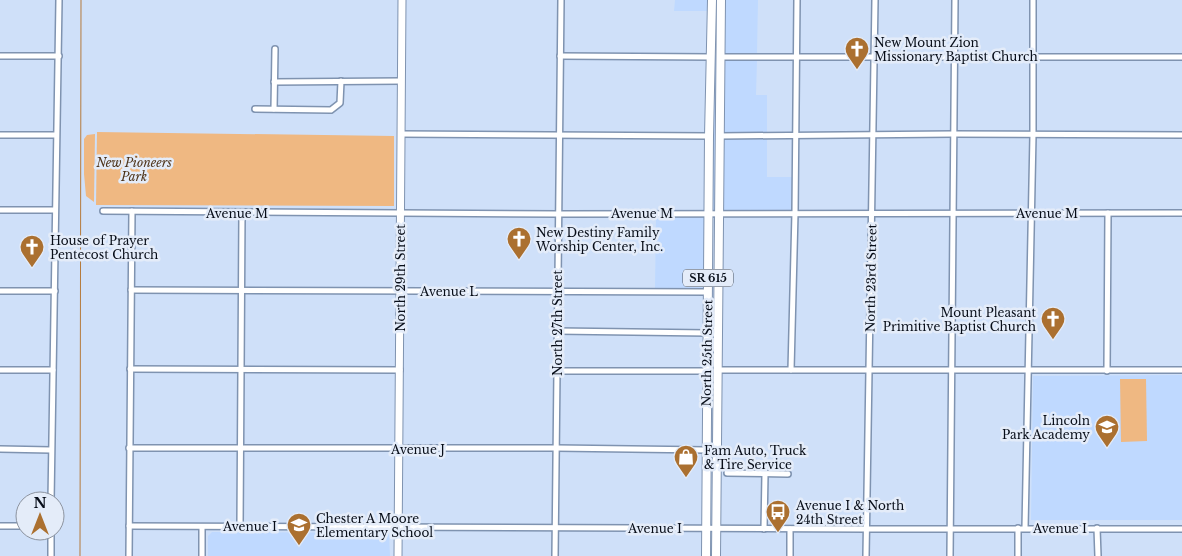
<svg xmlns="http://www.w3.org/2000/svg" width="1182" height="556" font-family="'Libre Baskerville',serif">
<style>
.built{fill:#bfd9ff}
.green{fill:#efb882}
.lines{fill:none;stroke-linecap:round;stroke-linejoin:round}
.stream{stroke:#b57a3c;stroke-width:1}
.street-casing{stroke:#7f93b0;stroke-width:8}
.secondary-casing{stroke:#7f93b0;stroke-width:9}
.primary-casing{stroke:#7f93b0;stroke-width:10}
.street{stroke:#fff;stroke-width:5}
.secondary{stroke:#fff;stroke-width:7}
.primary{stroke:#fff;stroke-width:8}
.labels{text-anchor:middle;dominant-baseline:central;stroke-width:5;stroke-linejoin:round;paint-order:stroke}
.shield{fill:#e4ecf9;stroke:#49505c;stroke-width:1}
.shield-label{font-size:11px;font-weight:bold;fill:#070d18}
.poi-label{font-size:12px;fill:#070d18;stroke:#e4ecf9;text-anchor:start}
.park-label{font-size:12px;font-style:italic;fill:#4e341a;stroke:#e4ecf9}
.street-label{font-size:12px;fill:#070d18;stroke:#e4ecf9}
</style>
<rect width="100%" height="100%" fill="#cfe0f9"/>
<g class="built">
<path d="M675,0H709V11H674Z"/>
<path d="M724,0H758L757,54H723Z"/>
<path d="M714,55L717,58L716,210H711Z"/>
<path d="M723,60H757L756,95H767V133H722Z"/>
<path d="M722,139H767V177H792V210H721Z"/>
<path d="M656,216H706L705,289H655Z"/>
<path d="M1182,375V520H1031L1033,376Z"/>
<path d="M212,532L389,533L390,556H208V536Z"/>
</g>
<g class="green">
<path d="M97,132L394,136V206L96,205Z"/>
<path d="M95,134L94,202L86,196L84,174V139L87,135Z"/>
<path d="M1120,379H1146L1147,441L1121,442Z"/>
</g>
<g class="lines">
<path class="stream" d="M80,556L81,0"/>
<defs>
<g id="street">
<path d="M0,56H59"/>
<path d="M560,56L711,57"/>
<path d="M720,57H1182"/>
<path d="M274,82L401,81"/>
<path d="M255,109L331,110L340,103L341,81"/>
<path d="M274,109L275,49"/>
<path d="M401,134L709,136"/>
<path d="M0,135H55"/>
<path d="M719,136L953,134L1182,135"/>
<path d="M0,210H55"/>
<path d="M103,211L558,214L1182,213"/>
<path d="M131,290L708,292"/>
<path d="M0,291H55"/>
<path d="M557,331L708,333"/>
<path d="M130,369L400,370"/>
<path d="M0,370H53"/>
<path d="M717,370H1182"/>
<path d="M791,370L795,213L797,0"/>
<path d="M557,371H707"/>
<path d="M1107,371L1108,213"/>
<path d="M129,448H556L706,450"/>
<path d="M0,449L51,450"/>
<path d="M727,473L788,474"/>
<path d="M51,501L59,0"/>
<path d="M0,526H25"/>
<path d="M129,526L866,529H1182"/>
<path d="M240,526L242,213"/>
<path d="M1018,528V556"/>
<path d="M1025,528L1033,135V0"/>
<path d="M1097,528L1098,556"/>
<path d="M764,529L765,474"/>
<path d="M51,531V556"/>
<path d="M129,556L132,211"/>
<path d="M202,556V527"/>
<path d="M555,556L561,0"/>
<path d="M790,556V529"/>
<path d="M866,556L875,0"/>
<path d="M950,556L955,0"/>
</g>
<path id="secondary" d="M398,556L402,0"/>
<g id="primary">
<path d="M706,556L709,136L712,0"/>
<path d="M716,556L721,0"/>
</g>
</defs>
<use href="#street" class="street-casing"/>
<use href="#secondary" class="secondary-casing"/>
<use href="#primary" class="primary-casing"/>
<use href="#street" class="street"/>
<use href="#secondary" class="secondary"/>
<use href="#primary" class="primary"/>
</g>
<defs>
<symbol id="church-pin" viewBox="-11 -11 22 30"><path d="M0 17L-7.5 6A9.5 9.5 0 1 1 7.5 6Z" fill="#ab7030" stroke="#e4ecf9"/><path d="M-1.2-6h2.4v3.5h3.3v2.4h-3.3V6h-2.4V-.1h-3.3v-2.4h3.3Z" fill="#fff"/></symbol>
<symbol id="school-pin" viewBox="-11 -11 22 30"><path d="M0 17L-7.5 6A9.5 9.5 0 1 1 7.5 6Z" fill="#ab7030" stroke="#e4ecf9"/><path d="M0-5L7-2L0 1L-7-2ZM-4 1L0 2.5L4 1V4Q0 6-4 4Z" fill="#fff"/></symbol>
<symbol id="shop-pin" viewBox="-11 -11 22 30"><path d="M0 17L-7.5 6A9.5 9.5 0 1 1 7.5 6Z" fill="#ab7030" stroke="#e4ecf9"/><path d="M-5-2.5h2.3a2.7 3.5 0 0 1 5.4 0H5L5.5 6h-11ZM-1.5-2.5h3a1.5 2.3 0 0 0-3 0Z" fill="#fff"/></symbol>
<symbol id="bus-pin" viewBox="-11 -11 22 30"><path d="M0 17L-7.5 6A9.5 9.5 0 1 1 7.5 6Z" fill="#ab7030" stroke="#e4ecf9"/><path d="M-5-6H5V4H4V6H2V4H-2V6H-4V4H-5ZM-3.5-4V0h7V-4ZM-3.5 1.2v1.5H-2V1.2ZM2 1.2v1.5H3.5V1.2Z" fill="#fff"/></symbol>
</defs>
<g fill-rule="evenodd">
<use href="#church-pin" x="843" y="35" width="28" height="38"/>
<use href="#church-pin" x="505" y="225" width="28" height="38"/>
<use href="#church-pin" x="18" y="233" width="28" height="38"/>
<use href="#church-pin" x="1039" y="305" width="28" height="38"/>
<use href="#school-pin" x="1093" y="413" width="28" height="38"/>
<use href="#shop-pin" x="672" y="443" width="28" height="38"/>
<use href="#bus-pin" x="764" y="498" width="28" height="38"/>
<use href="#school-pin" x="285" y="511" width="28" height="38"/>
</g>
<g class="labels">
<rect class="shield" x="683" y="269.5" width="50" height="17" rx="4"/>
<g class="shield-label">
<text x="708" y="278">SR 615</text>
</g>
<g class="poi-label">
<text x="874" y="42">New Mount Zion<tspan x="874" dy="14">Missionary Baptist Church</tspan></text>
<text x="536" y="232">New Destiny Family<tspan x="536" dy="14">Worship Center, Inc.</tspan></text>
<text x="50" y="240">House of Prayer<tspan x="50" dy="14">Pentecost Church</tspan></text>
<text x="1036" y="312" text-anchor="end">Mount Pleasant<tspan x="1036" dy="14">Primitive Baptist Church</tspan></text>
<text x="1090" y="420" text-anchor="end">Lincoln<tspan x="1090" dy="14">Park Academy</tspan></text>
<text x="704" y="450">Fam Auto, Truck<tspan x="704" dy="14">&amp; Tire Service</tspan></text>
<text x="796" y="505">Avenue I &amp; North<tspan x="796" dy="14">24th Street</tspan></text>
<text x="316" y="518">Chester A Moore<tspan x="316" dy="14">Elementary School</tspan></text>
</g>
<g class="park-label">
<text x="134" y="162">New Pioneers<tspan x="134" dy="14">Park</tspan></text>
</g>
<g class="street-label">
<text x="237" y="213">Avenue M</text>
<text x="642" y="213">Avenue M</text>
<text x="1047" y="213">Avenue M</text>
<text transform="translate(400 278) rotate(-90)">North 29th Street</text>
<text transform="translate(871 278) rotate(-89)">North 23rd Street</text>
<text x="449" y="291">Avenue L</text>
<text transform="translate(557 323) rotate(-90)">North 27th Street</text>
<text transform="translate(707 353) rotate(-89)">North 25th Street</text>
<text x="418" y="449">Avenue J</text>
<text x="250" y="526">Avenue I</text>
<text x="655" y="528">Avenue I</text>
<text x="1060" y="528">Avenue I</text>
</g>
</g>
<g transform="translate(40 516)"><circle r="24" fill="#e4ecf9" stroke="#8c939f"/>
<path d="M0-4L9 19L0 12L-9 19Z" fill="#ab7030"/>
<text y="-8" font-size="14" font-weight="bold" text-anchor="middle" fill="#070d18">N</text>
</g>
</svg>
